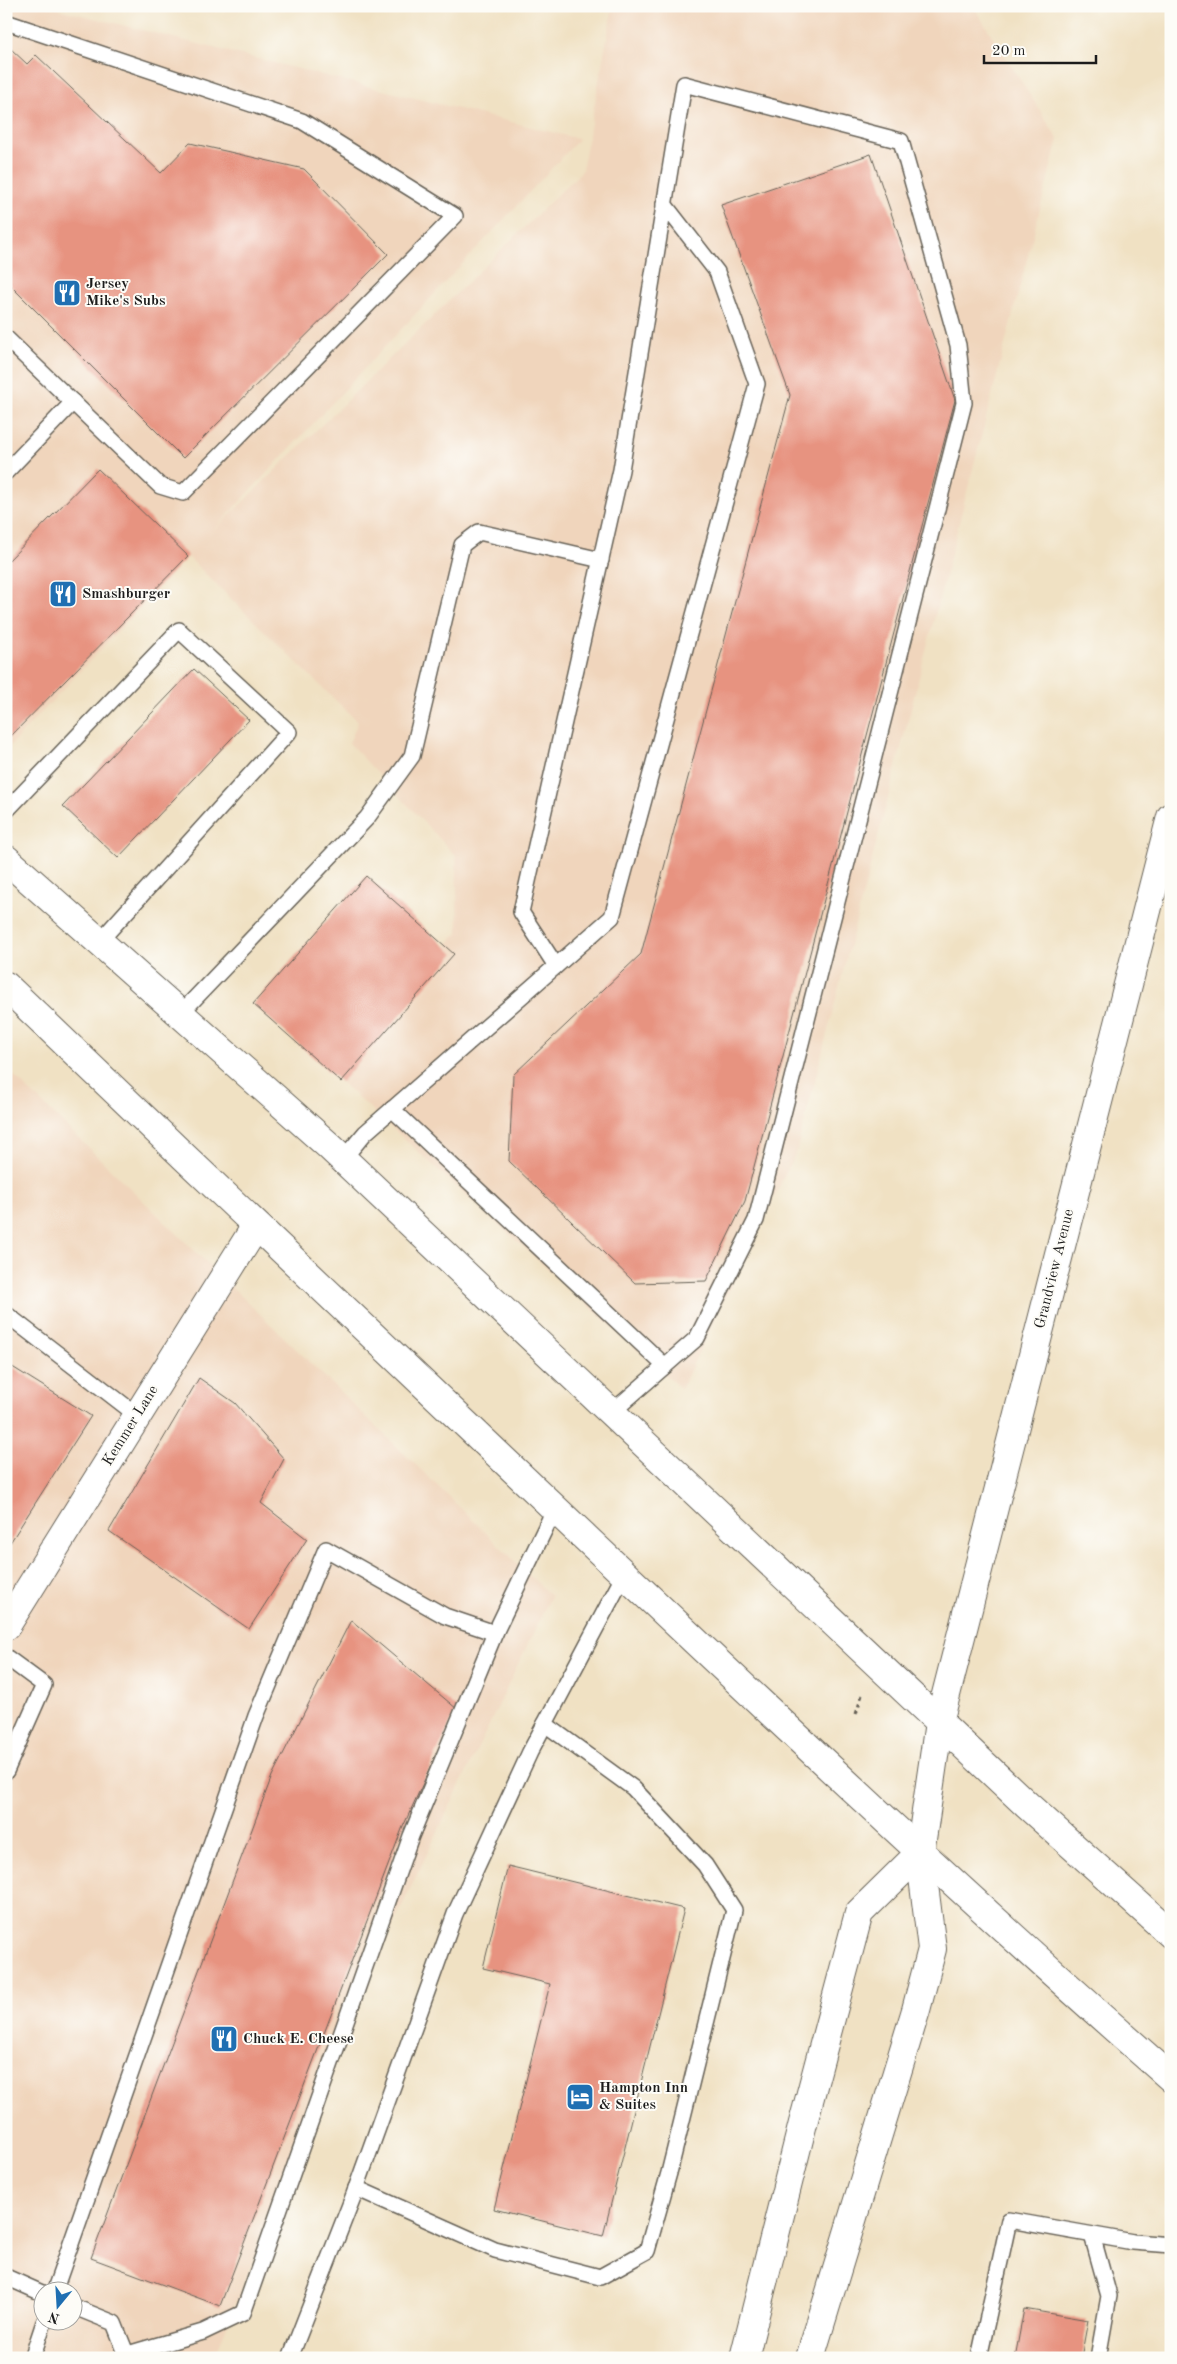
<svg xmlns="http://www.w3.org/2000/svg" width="1177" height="2364" font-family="'Old Standard TT',serif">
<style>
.built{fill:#f0d5bc;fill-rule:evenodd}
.building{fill:#e79380}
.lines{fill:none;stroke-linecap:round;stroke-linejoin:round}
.service-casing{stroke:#666156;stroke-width:18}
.minor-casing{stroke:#666156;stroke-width:30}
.primary-casing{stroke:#666156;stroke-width:30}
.motorway-casing{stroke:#666156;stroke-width:30}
.path{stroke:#666156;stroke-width:3;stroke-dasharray:4 4;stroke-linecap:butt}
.service{stroke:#fff;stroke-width:15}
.minor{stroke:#fff;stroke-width:28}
.primary{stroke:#fff;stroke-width:28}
.motorway{stroke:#fff;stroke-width:28}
.labels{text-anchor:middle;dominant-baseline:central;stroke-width:4;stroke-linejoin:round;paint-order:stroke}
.poi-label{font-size:15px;font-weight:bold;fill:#1c1c1c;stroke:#fdfcf7;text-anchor:start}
.street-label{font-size:15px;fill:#1c1c1c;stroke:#fdfcf7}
</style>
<rect width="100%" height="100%" fill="#fdfcf7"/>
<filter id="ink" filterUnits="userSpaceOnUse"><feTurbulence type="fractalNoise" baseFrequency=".02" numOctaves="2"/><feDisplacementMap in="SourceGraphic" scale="10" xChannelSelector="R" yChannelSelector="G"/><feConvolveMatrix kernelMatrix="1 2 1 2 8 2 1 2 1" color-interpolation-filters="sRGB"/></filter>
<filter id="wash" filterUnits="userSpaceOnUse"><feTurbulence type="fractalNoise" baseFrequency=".0096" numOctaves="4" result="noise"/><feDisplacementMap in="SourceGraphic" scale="20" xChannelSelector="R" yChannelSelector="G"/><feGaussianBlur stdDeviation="1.12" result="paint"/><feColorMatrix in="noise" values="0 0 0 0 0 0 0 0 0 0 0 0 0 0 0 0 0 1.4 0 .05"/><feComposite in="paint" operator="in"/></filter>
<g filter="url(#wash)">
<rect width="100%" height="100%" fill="#f0e1c3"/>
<g class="built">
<path d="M6,6H46L579,139L208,536L582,171L613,6H973L1058,139L797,1150L681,1389L341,1082L325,1071L458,933L456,856L349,743L358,722L188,557L6,750Z"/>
<path d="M6,1068L551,1596L352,2010L214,2358H6ZM42,2292H72V2322H42Z"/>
</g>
<g id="blocks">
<g class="building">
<path d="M6,49H11L27,64L36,55L161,173L190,143L304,169L388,254L183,458L6,281Z"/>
<path d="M871,154L955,400L745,1201L706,1281L635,1283L509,1161L513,1075L641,954L790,395L721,205Z"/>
<path d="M98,469L188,556L6,741V563Z"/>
<path d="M194,669L249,720L118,858L63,806Z"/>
<path d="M366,876L454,954L341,1082L253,1004Z"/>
<path d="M6,1363L91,1416L6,1549Z"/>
<path d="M199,1378L235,1403L284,1459L261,1503L307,1539L249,1629L109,1531Z"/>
<path d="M351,1620L457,1709L402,1829L220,2306L91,2258L272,1776Z"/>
<path d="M508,1866L684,1909L603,2236L494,2209L550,1984L483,1968Z"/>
<path d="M1024,2309L1088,2320L1081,2358H1015Z"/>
</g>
</g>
</g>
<g filter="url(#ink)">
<use href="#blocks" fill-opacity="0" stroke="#666156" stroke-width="1"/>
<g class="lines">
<defs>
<g id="service">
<path d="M6,22L302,121L455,216L183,493L160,486L6,338"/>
<path d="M6,472L73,402"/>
<path d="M6,811L179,630L289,732L99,942"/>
<path d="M556,966L521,912L621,470L684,84L901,141L958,345L964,403L756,1220L697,1338L611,1413"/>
<path d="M180,1014L367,818L412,756L462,545L479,532L601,560"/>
<path d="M392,1109L665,1366"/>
<path d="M343,1159L365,1133L612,917L757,384L717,272L664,204"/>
<path d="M6,1314L138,1416"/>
<path d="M6,1657L44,1685L6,1771"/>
<path d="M356,2188L495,2250L600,2277L647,2251L669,2173L734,1910L705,1865L633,1788L545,1724"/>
<path d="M1092,2235L1109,2296L1098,2358"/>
<path d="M6,2277L42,2293"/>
<path d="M54,2292L256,1716L326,1549L445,1616L495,1633"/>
<path d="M72,2306L114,2323L128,2358"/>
<path d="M128,2354L203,2332L243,2313L411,1836L495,1633L555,1508"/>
<path d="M32,2358L44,2322"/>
<path d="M290,2358L353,2197L455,1914L530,1752L624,1575"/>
<path d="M979,2358L1009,2220L1133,2242L1171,2245"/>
</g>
<g id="minor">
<path d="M6,1626L256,1226"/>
<path d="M939,1722L1171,817"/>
</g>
<g id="primary">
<path d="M6,859L329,1146L1027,1805L1171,1934"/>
<path d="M6,986C193,1166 381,1344 570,1523C768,1710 966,1898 1171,2078"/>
<path d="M920,1853L939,1722"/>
</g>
<g id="motorway">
<path d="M744,2358L803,2123L859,1913L920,1853"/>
<path d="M810,2358L916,2010L932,1949L920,1853"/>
</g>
</defs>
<use href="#service" class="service-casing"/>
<use href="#minor" class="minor-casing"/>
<use href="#primary" class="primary-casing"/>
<use href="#motorway" class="motorway-casing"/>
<path class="path" d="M856,1714L862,1695"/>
<use href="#service" class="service"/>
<use href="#minor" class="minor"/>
<use href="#primary" class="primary"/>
<use href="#motorway" class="motorway"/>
</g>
</g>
<defs>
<symbol id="restaurant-square" viewBox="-11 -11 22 22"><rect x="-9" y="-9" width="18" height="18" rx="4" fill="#1f6fb2" stroke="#fdfcf7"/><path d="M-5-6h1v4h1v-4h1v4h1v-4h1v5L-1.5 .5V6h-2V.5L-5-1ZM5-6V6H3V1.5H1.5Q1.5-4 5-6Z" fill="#fff"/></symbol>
<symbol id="hotel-square" viewBox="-11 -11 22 22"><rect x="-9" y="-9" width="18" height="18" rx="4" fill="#1f6fb2" stroke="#fdfcf7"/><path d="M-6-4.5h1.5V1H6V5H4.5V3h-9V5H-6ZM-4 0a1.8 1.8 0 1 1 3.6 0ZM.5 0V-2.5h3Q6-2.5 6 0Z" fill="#fff"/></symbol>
</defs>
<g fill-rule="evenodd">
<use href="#restaurant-square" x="51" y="277" width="32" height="32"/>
<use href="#restaurant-square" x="47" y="578" width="32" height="32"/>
<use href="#restaurant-square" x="208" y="2023" width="32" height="32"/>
<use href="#hotel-square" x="564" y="2081" width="32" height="32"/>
</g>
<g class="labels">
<g class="poi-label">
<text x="86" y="284">Jersey<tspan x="86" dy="17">Mike's Subs</tspan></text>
<text x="82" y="594">Smashburger</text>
<text x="243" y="2039">Chuck E. Cheese</text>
<text x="599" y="2088">Hampton Inn<tspan x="599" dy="17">&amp; Suites</tspan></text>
</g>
<g class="street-label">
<text transform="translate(1055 1269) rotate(-76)">Grandview Avenue</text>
<text transform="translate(131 1426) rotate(-58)">Kemmer Lane</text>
</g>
</g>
<rect width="1177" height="2364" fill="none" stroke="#fdfcf7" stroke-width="25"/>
<g transform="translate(58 2306) rotate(198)"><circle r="24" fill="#fdfcf7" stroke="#a3a29f"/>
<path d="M0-4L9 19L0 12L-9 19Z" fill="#1f6fb2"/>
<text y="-8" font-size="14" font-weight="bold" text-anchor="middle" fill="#1c1c1c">N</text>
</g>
<path d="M984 55v8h112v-8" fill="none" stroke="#1c1c1c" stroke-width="2.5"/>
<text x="992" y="55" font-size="15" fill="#1c1c1c" stroke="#fdfcf7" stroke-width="4" paint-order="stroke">20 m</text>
</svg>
